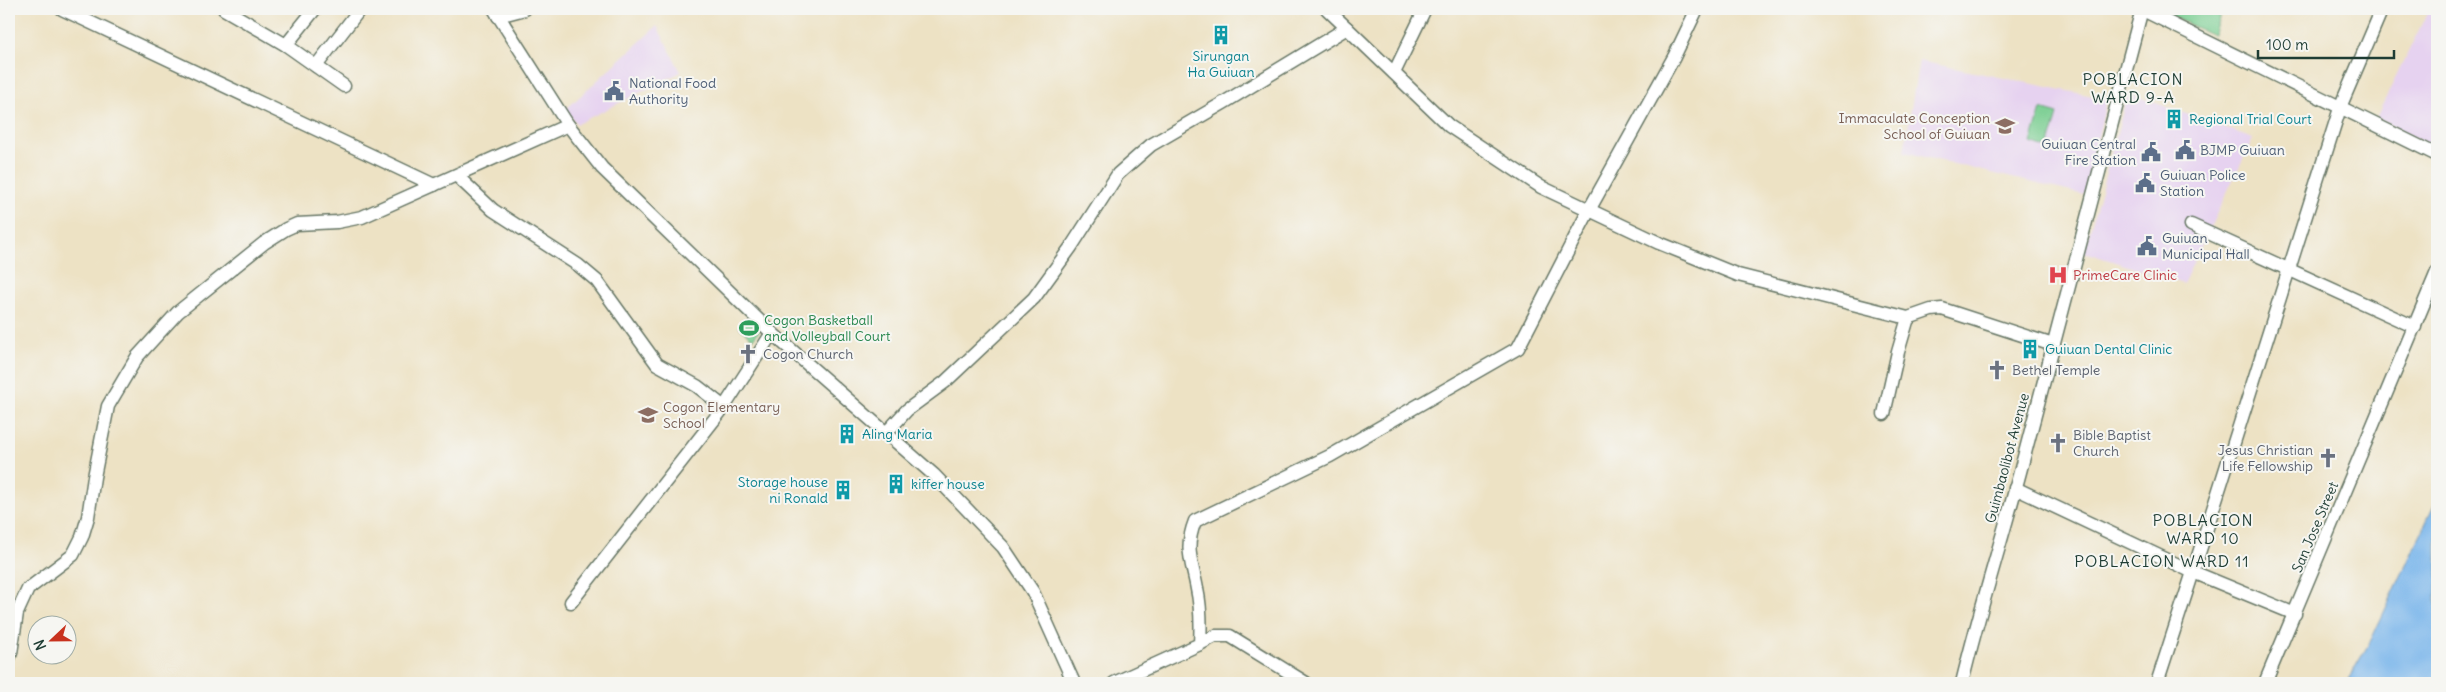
<svg xmlns="http://www.w3.org/2000/svg" width="2446" height="692" font-family="Delius,sans-serif">
<style>
.built{fill:#e6d2f0}
.green{fill:#78cd90;stroke:#4c8562}
.water{fill:#79b5eb;stroke:#4c7990}
.lines{fill:none;stroke-linecap:round;stroke-linejoin:round}
.minor-casing{stroke:#677766;stroke-width:15}
.minor{stroke:#fff;stroke-width:12}
.labels{text-anchor:middle;dominant-baseline:central;stroke-width:4;stroke-linejoin:round;paint-order:stroke}
.culture-label{font-size:14px;fill:#0d838f;stroke:#f6f6f2;text-anchor:start}
.service-label{font-size:14px;fill:#4e5e75;stroke:#f6f6f2;text-anchor:start}
.education-label{font-size:14px;fill:#785e54;stroke:#f6f6f2;text-anchor:end}
.health-label{font-size:14px;fill:#be3a42;stroke:#f6f6f2;text-anchor:start}
.leisure-label{font-size:14px;fill:#27864d;stroke:#f6f6f2;text-anchor:start}
.worship-label{font-size:14px;fill:#5b616d;stroke:#f6f6f2;text-anchor:start}
.street-label{font-size:14px;fill:#1f3d34;stroke:#f6f6f2}
.quarter-label{font-size:16px;letter-spacing:1px;fill:#1f3d34;stroke:#f6f6f2}
</style>
<rect width="100%" height="100%" fill="#f6f6f2"/>
<filter id="ink" filterUnits="userSpaceOnUse"><feTurbulence type="fractalNoise" baseFrequency=".02" numOctaves="2"/><feDisplacementMap in="SourceGraphic" scale="10" xChannelSelector="R" yChannelSelector="G"/><feConvolveMatrix kernelMatrix="1 2 1 2 8 2 1 2 1" color-interpolation-filters="sRGB"/></filter>
<filter id="wash" filterUnits="userSpaceOnUse"><feTurbulence type="fractalNoise" baseFrequency=".0096" numOctaves="4" result="noise"/><feDisplacementMap in="SourceGraphic" scale="20" xChannelSelector="R" yChannelSelector="G"/><feGaussianBlur stdDeviation="1.12" result="paint"/><feColorMatrix in="noise" values="0 0 0 0 0 0 0 0 0 0 0 0 0 0 0 0 0 1.4 0 .05"/><feComposite in="paint" operator="in"/></filter>
<g filter="url(#wash)">
<rect width="100%" height="100%" fill="#ede2c4"/>
<g class="built">
<path d="M2429,9H2437V149L2376,118Z"/>
<path d="M657,26L681,72L577,124L565,110Z"/>
<path d="M1919,61L2107,99L2084,195L1904,152Z"/>
<path d="M2128,93L2253,138L2183,284L2084,252Z"/>
</g>
<g class="green">
<path d="M2155,9H2223L2213,35Z"/>
<path d="M2041,109L2058,114L2048,149L2031,143Z"/>
<path d="M746,318L760,330L753,339L739,327Z"/>
</g>
<path class="water" d="M2437,499V683H2346L2371,640Z"/>
</g>
<g filter="url(#ink)">
<g class="lines">
<defs>
<g id="minor">
<path d="M62,9L434,185"/>
<path d="M224,9L286,45L344,86"/>
<path d="M494,9L568,125L602,168L772,333L934,475L1003,547L1033,592L1074,683"/>
<path d="M1327,9L1449,126L1541,187L1659,243L1738,275L1908,318L1931,310L1942,309L2053,345"/>
<path d="M2141,9L2437,155"/>
<path d="M498,16L525,9"/>
<path d="M286,45L315,9"/>
<path d="M316,66L360,9"/>
<path d="M1394,73L1425,9"/>
<path d="M457,176L493,210L578,265L597,281L657,364L697,386L724,407"/>
<path d="M2191,225L2415,327"/>
<path d="M1884,414L1898,352L1908,318"/>
<path d="M887,432L907,410L945,382L1034,298L1071,247L1118,174L1151,145L1225,102L1347,28"/>
<path d="M2015,488L2193,572L2157,683"/>
<path d="M571,602L724,407L772,333"/>
<path d="M2295,614L2193,572L2341,105L2382,9"/>
<path d="M1200,644L1215,636H1230L1306,683"/>
<path d="M9,658L11,653L17,613L28,589L73,555L82,537L88,517L94,477L108,406L137,357L178,312L264,243L286,229L297,224L337,222L362,217L568,125"/>
<path d="M1114,683L1200,644C1201,626 1201,607 1197,589C1192,561 1184,549 1195,521L1330,456L1518,348L1589,210L1674,57L1697,9"/>
<path d="M1962,683C1979,612 2001,543 2020,472C2061,318 2101,163 2142,9"/>
<path d="M2265,683L2437,272"/>
</g>
</defs>
<use href="#minor" class="minor-casing"/>
<use href="#minor" class="minor"/>
</g>
</g>
<defs>
<symbol id="building-bare" viewBox="-9 -9 18 18"><path d="M-4-6H4V6H1V3H-1V6H-4ZM-2.5-4.3h1.7v1.8h-1.7ZM.8-4.3h1.7v1.8H.8ZM-2.5-1h1.7V.8h-1.7ZM.8-1h1.7V.8H.8Z" fill="#0f9aa8" stroke="#f6f6f2" stroke-width="2.5" paint-order="stroke"/></symbol>
<symbol id="civic-bare" viewBox="-9 -9 18 18"><path d="M-.6-6.5H3V-4.5H.6V-3L4-1V1h2V6H-6V1h2V-1L-.6-3ZM-1.2 2.5V6h2.4V2.5Z" fill="#5c6f8a" stroke="#f6f6f2" stroke-width="2.5" paint-order="stroke"/></symbol>
<symbol id="school-bare" viewBox="-9 -9 18 18"><path d="M0-5L7-2L0 1L-7-2ZM-4 1L0 2.5L4 1V4Q0 6-4 4Z" fill="#8d6e63" stroke="#f6f6f2" stroke-width="2.5" paint-order="stroke"/></symbol>
<symbol id="hospital-bare" viewBox="-9 -9 18 18"><path d="M-5-5h3v3.5h4V-5h3V5h-3V1.5h-4V5h-3Z" fill="#e0444e" stroke="#f6f6f2" stroke-width="2.5" paint-order="stroke"/></symbol>
<symbol id="stadium-bare" viewBox="-9 -9 18 18"><path d="M0-5a6.5 5 0 1 0 0 10a6.5 5 0 1 0 0-10ZM-3.5-1.8h7v3.6h-7Z" fill="#2e9e5b" stroke="#f6f6f2" stroke-width="2.5" paint-order="stroke"/></symbol>
<symbol id="church-bare" viewBox="-9 -9 18 18"><path d="M-1.2-6h2.4v3.5h3.3v2.4h-3.3V6h-2.4V-.1h-3.3v-2.4h3.3Z" fill="#6b7280" stroke="#f6f6f2" stroke-width="2.5" paint-order="stroke"/></symbol>
</defs>
<g fill-rule="evenodd">
<use href="#building-bare" x="1207" y="21" width="28" height="28"/>
<use href="#civic-bare" x="600" y="77" width="28" height="28"/>
<use href="#building-bare" x="2160" y="105" width="28" height="28"/>
<use href="#school-bare" x="1991" y="112" width="28" height="28"/>
<use href="#civic-bare" x="2171" y="136" width="28" height="28"/>
<use href="#civic-bare" x="2137" y="138" width="28" height="28"/>
<use href="#civic-bare" x="2131" y="169" width="28" height="28"/>
<use href="#civic-bare" x="2133" y="232" width="28" height="28"/>
<use href="#hospital-bare" x="2044" y="261" width="28" height="28"/>
<use href="#stadium-bare" x="735" y="314" width="28" height="28"/>
<use href="#building-bare" x="2016" y="335" width="28" height="28"/>
<use href="#church-bare" x="734" y="340" width="28" height="28"/>
<use href="#church-bare" x="1983" y="356" width="28" height="28"/>
<use href="#school-bare" x="634" y="401" width="28" height="28"/>
<use href="#building-bare" x="833" y="420" width="28" height="28"/>
<use href="#church-bare" x="2044" y="429" width="28" height="28"/>
<use href="#church-bare" x="2314" y="444" width="28" height="28"/>
<use href="#building-bare" x="882" y="470" width="28" height="28"/>
<use href="#building-bare" x="829" y="476" width="28" height="28"/>
</g>
<g class="labels">
<g class="culture-label">
<text x="1221" y="56" text-anchor="middle">Sirungan<tspan x="1221" dy="16">Ha Guiuan</tspan></text>
<text x="2189" y="119">Regional Trial Court</text>
<text x="2045" y="349">Guiuan Dental Clinic</text>
<text x="862" y="434">Aling Maria</text>
<text x="828" y="482" text-anchor="end">Storage house<tspan x="828" dy="16">ni Ronald</tspan></text>
<text x="911" y="484">kiffer house</text>
</g>
<g class="service-label">
<text x="629" y="83">National Food<tspan x="629" dy="16">Authority</tspan></text>
<text x="2136" y="144" text-anchor="end">Guiuan Central<tspan x="2136" dy="16">Fire Station</tspan></text>
<text x="2200" y="150">BJMP Guiuan</text>
<text x="2160" y="175">Guiuan Police<tspan x="2160" dy="16">Station</tspan></text>
<text x="2162" y="238">Guiuan<tspan x="2162" dy="16">Municipal Hall</tspan></text>
</g>
<g class="education-label">
<text x="1990" y="118">Immaculate Conception<tspan x="1990" dy="16">School of Guiuan</tspan></text>
<text x="663" y="407" text-anchor="start">Cogon Elementary<tspan x="663" dy="16">School</tspan></text>
</g>
<g class="health-label">
<text x="2073" y="275">PrimeCare Clinic</text>
</g>
<g class="leisure-label">
<text x="764" y="320">Cogon Basketball<tspan x="764" dy="16">and Volleyball Court</tspan></text>
</g>
<g class="worship-label">
<text x="763" y="354">Cogon Church</text>
<text x="2012" y="370">Bethel Temple</text>
<text x="2073" y="435">Bible Baptist<tspan x="2073" dy="16">Church</tspan></text>
<text x="2313" y="450" text-anchor="end">Jesus Christian<tspan x="2313" dy="16">Life Fellowship</tspan></text>
</g>
<g class="street-label">
<text transform="translate(2007 458) rotate(-75)">Guimbaolibot Avenue</text>
<text transform="translate(2315 527) rotate(-67)">San Jose Street</text>
</g>
<g class="quarter-label">
<text x="2133" y="79">POBLACION<tspan x="2133" dy="18">WARD 9-A</tspan></text>
<text x="2203" y="520">POBLACION<tspan x="2203" dy="18">WARD 10</tspan></text>
<text x="2162" y="561">POBLACION WARD 11</text>
</g>
</g>
<rect width="2446" height="692" fill="none" stroke="#f6f6f2" stroke-width="30"/>
<g transform="translate(52 640) rotate(248)"><circle r="24" fill="#f6f6f2" stroke="#a0aca6"/>
<path d="M0-4L9 19L0 12L-9 19Z" fill="#c8321e"/>
<text y="-8" font-size="14" font-weight="bold" text-anchor="middle" fill="#1f3d34">N</text>
</g>
<path d="M2258 50v8h136v-8" fill="none" stroke="#1f3d34" stroke-width="2.5"/>
<text x="2266" y="50" font-size="15" fill="#1f3d34" stroke="#f6f6f2" stroke-width="4" paint-order="stroke">100 m</text>
</svg>
